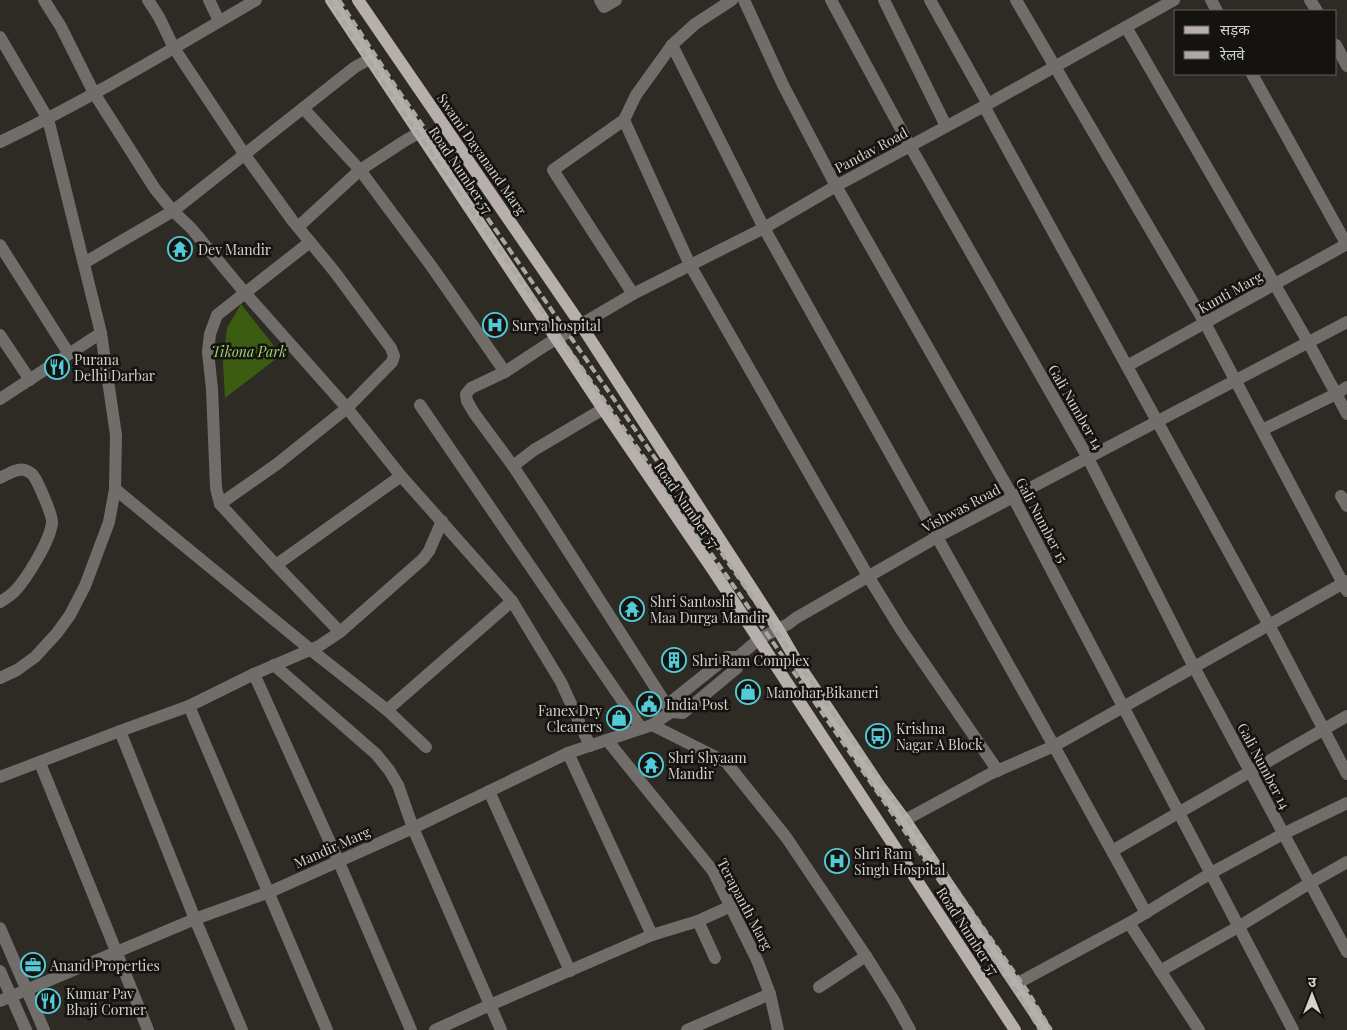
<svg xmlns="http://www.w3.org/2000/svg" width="1347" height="1030" font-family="'Playfair Display','Noto Sans Devanagari',serif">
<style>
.green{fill:#3c5c11}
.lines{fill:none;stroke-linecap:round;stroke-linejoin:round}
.minor{stroke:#716d6b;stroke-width:12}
.major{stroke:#b7afac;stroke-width:12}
.rail{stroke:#a9a8a2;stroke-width:4;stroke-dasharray:8 4;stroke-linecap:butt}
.labels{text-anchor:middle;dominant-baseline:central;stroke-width:5;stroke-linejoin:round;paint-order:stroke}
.street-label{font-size:14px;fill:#d3d2cd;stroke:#141310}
.poi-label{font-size:14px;fill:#d3d2cd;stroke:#141310;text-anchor:start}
.park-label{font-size:14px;font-style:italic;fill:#a3d56f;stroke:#141310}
</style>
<rect width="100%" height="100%" fill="#2d2b24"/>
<path class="green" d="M241,304L281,355L225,398L223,363L227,328Z"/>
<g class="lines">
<g class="minor">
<path d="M44,0L61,27L94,93L155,189L173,211L191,228L245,293L347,408L401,476L512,601L561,682L590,746"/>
<path d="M148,0L159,17L174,48L245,155L292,220L334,271L391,348L394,356L392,362L347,408L277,464L220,504"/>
<path d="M209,0L219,21"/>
<path d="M600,0L604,7L616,0"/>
<path d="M732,0L695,24L672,45L764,228L1054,746L1146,913"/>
<path d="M744,0L783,85L836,186L1013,497L1293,1030"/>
<path d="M831,0L910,146L1088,458L1194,667L1347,952"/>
<path d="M884,0L946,126"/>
<path d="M930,0L988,104"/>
<path d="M1016,0L1205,323L1347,591"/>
<path d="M1211,0L1217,11"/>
<path d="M1310,0L1317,11"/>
<path d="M1126,27L1308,342L1347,414"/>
<path d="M0,37L48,119L101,333L116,435L115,489L109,522L85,586L70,615L57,633L35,657L17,670L0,678"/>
<path d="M1336,45L1347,66"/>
<path d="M1252,74L1347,245"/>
<path d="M984,106L1269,625L1347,774"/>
<path d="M303,108L360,170L432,267L505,372"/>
<path d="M624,120L690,265L868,576L900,628L998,771"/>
<path d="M0,142C88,100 172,49 256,0"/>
<path d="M298,227L360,170L406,140L419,133"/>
<path d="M310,242L217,315L210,334L208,352L212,389L216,488L220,504L276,565L340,632"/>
<path d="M0,245L69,354"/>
<path d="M84,263L173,211L355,67L370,59"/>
<path d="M633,294L553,170L624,120L636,95L672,45"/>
<path d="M0,335L30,380"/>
<path d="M1127,366L1347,244"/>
<path d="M0,399L101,333"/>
<path d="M420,405L641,728"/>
<path d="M1262,430L1336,394L1347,387"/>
<path d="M513,466L534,450L603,409"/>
<path d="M0,478C8,474 16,468 25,470C27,471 30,472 32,474C37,479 53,516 52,523C50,541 27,578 15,591C11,595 5,599 0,602"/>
<path d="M115,489L311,650L387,710L426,747"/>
<path d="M1341,496L1347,506"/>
<path d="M276,565L401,476"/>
<path d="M274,665L376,754L389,770L398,785L413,828L501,1030"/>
<path d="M254,674L338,860L411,1030"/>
<path d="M189,706L327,1030"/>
<path d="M387,710L512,601"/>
<path d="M671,712L544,513L513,466L474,413L467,401L466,394L471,388L505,372L546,345L633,294L764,228L836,186L988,104L1174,0"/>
<path d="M671,712L672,701L727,657H738L759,639L788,624L796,618L937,537L1347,322"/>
<path d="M652,725L726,762L786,837L866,956L894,1001L910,1030"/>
<path d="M120,731L195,919L242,1030"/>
<path d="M607,740L713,871L757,960L770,994L778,1030"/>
<path d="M568,753L652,935"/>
<path d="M40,763L148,1030"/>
<path d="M0,777L120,731L189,706L254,674L319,646L340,632L423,559L429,551L442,521"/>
<path d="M489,791L570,971"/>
<path d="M905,820L990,774L1054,746L1347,581"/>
<path d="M1112,851L1347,716"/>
<path d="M698,921L715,958"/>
<path d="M1129,923L1199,1030"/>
<path d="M0,928L44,1030"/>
<path d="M0,971L26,1030"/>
<path d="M1160,971L1238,927L1310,883L1347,862"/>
<path d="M1016,984L1129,923L1211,873L1283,834L1347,803"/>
<path d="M819,987L866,956"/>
<path d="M0,1001L195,919L272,891L413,828L568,753L652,725L671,712L683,713L737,668L738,657"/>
<path d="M435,1030L490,1005L652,935L698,921L731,906"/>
<path d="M687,1030L770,994"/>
</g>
<g class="major">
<path d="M331,0L603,409L713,570L1015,1030"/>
<path d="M358,0L581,325L778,629L797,662L879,785L905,820L1046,1030"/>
</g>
<g class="rail">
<path d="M329,0L392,96L1021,998L1040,1030"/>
<path d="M339,0L398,90L1028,992L1051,1030"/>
</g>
</g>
<defs>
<symbol id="temple-ring" viewBox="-11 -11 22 22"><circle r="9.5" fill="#141310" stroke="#52cbd9" stroke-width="1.5"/><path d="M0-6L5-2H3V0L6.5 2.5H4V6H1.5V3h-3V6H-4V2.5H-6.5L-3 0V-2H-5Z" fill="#52cbd9"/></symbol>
<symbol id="hospital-ring" viewBox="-11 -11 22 22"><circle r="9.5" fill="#141310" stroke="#52cbd9" stroke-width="1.5"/><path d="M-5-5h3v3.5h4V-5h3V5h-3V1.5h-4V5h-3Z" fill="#52cbd9"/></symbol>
<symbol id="restaurant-ring" viewBox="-11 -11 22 22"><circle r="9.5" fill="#141310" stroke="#52cbd9" stroke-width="1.5"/><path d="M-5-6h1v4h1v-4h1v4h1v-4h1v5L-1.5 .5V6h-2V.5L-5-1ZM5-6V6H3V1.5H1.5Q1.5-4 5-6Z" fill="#52cbd9"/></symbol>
<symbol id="building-ring" viewBox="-11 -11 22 22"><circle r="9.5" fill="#141310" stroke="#52cbd9" stroke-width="1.5"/><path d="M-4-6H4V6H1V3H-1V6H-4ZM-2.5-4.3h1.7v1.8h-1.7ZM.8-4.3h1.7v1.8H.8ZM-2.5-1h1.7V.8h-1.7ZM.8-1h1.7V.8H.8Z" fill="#52cbd9"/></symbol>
<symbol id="shop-ring" viewBox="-11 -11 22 22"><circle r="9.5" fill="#141310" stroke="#52cbd9" stroke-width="1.5"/><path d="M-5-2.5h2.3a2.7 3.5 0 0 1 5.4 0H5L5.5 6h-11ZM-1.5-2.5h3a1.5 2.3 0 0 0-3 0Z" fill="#52cbd9"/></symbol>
<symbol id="civic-ring" viewBox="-11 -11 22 22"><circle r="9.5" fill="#141310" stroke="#52cbd9" stroke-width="1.5"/><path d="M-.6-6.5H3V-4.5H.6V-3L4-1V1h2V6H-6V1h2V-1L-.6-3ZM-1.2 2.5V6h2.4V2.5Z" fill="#52cbd9"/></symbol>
<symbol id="bus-ring" viewBox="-11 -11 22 22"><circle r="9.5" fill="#141310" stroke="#52cbd9" stroke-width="1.5"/><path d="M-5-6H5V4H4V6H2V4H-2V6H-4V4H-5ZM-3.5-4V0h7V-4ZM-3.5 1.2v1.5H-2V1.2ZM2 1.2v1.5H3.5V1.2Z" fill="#52cbd9"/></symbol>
<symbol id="office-ring" viewBox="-11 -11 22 22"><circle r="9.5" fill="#141310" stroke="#52cbd9" stroke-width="1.5"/><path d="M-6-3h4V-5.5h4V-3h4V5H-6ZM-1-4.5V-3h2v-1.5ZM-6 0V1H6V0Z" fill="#52cbd9"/></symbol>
</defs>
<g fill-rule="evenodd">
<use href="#temple-ring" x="166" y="235" width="28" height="28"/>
<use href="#hospital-ring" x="481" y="311" width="28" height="28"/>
<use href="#restaurant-ring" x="43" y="353" width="28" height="28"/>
<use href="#temple-ring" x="618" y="595" width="28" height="28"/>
<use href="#building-ring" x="660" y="646" width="28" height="28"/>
<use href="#shop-ring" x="734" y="678" width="28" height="28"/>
<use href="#civic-ring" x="635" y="690" width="28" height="28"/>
<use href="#shop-ring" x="605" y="704" width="28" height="28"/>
<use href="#bus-ring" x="864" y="722" width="28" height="28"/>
<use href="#temple-ring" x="637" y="751" width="28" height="28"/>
<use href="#hospital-ring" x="823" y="847" width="28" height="28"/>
<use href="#office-ring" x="19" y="951" width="28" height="28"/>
<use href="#restaurant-ring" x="34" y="987" width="28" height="28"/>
</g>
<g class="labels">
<g class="street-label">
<text transform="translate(871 150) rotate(-28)">Pandav Road</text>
<text transform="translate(482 154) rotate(55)">Swami Dayanand Marg</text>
<text transform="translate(461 170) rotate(56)">Road Number 57</text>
<text transform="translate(1230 292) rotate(-29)">Kunti Marg</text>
<text transform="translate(1076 407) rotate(60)">Gali Number 14</text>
<text transform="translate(687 505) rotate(55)">Road Number 57</text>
<text transform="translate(961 508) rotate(-28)">Vishwas Road</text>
<text transform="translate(1042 520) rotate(62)">Gali Number 15</text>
<text transform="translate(1264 766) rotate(62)">Gali Number 14</text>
<text transform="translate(332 847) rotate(-24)">Mandir Marg</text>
<text transform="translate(745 904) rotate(62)">Terapanth Marg</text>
<text transform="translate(968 931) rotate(57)">Road Number 57</text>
</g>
<g class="poi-label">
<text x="198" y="249">Dev Mandir</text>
<text x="512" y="325">Surya hospital</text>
<text x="74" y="359">Purana<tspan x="74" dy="16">Delhi Darbar</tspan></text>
<text x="650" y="601">Shri Santoshi<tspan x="650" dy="16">Maa Durga Mandir</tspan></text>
<text x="692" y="660">Shri Ram Complex</text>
<text x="766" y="692">Manohar Bikaneri</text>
<text x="666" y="704">India Post</text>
<text x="602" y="710" text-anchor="end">Fanex Dry<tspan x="602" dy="16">Cleaners</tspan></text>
<text x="896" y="728">Krishna<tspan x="896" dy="16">Nagar A Block</tspan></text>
<text x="668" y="757">Shri Shyaam<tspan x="668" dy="16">Mandir</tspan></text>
<text x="854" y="853">Shri Ram<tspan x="854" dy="16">Singh Hospital</tspan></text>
<text x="50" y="965">Anand Properties</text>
<text x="66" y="993">Kumar Pav<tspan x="66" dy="16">Bhaji Corner</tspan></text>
</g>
<g class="park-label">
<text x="249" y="351">Tikona Park</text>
</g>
</g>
<rect x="1174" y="10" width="162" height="65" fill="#141310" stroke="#605f5c"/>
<rect x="1184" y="26" width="25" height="8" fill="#b7afac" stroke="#605f5c"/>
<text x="1220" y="35" font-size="15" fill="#d3d2cd">सड़क</text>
<rect x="1184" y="51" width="25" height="8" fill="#a9a8a2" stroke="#605f5c"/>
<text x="1220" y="60" font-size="15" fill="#d3d2cd">रेलवे</text>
<g transform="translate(1312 995)" stroke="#141310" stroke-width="4" paint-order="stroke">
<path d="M0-4L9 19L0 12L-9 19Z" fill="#d3d2cd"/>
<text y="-8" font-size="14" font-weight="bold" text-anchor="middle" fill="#d3d2cd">उ</text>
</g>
</svg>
